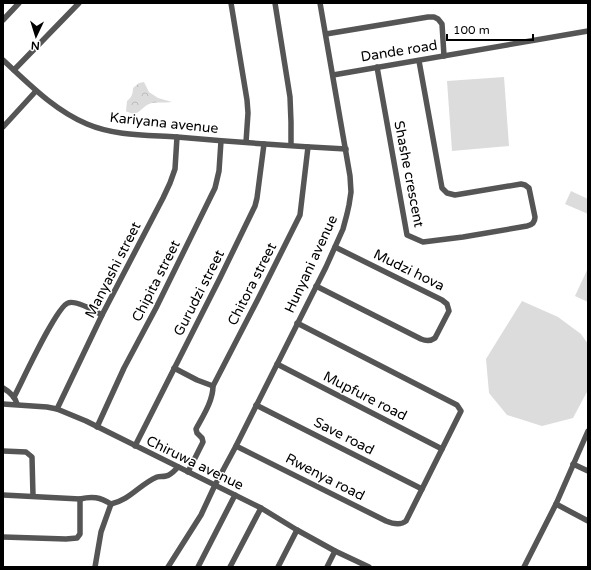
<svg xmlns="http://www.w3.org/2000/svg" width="591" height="570" font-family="'Varela Round',sans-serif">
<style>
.park{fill:url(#park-crowns)}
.pitch{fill:#dcdcdc}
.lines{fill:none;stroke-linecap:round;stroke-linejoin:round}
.minor{stroke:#555;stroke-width:5.5}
.labels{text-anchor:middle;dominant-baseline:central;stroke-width:3;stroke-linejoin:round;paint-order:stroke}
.street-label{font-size:14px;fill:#000;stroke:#fff}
</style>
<defs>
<pattern id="park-crowns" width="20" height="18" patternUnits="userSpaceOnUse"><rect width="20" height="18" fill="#dcdcdc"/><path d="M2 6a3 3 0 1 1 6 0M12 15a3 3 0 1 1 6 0" fill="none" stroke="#bbb"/></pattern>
</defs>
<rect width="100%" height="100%" fill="#fff"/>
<path class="park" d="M144,82L149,92L158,98L172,102C165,103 158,102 152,103C141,105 140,119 126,111L127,101C131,98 133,94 133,88L139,83Z"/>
<g class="pitch">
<path d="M504,77L509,146L452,151L447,81Z"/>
<path d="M571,191L588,199V214L565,204Z"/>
<path d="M588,268V302L575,296Z"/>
<path d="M522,301L558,317L581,334L588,344V390L573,418L542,426L507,415L489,393L486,359Z"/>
</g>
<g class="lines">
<g class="minor">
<path d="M231,3L247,100L248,113L246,142"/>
<path d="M275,3L290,97L291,122V145"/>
<path d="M3,20L19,3"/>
<path d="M326,34L428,17H434L438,19L442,24L444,56"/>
<path d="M3,60C29,84 54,110 87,124C115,136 147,135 177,137C233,142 290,146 346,149"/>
<path d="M377,67L407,235L423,242L463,237L527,226C532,225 535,222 535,217L529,188L525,185L521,184L455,195L447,193L442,188L419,61"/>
<path d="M14,70L79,3"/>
<path d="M333,75L588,31"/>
<path d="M3,127L36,91"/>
<path d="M316,286L421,339C426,341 431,341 435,338L449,311L447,304L442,300L335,247"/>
<path d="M277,364L442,449"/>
<path d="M174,368L197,380L213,386L258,299L300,215L308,147"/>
<path d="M3,388C10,392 15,396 17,404"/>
<path d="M14,397C22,382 56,307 68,303C75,300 95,311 102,315"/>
<path d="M3,404L47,407L57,409L86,421L261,508L297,530L335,551L369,567"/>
<path d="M256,405L422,489"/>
<path d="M57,409L102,315L163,198L170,183L175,169L177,137"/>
<path d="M97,427L124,368L156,308L215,188L219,171L221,141"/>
<path d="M135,446L220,278L255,206L257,198L264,144"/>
<path d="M236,446L386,521C393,524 400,526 406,521L461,411L457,405L297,323"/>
<path d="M3,451L26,452L32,457L33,496"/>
<path d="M573,464L588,471"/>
<path d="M188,472L203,442L202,438L197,433L196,429C203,416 213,401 213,386"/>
<path d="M3,495L80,499C92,496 100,497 111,504L101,532L95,567"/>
<path d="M111,504C130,500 140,484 157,477C160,476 162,477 166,476C171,475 174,471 178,467"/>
<path d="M556,504L588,521"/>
<path d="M3,537L66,539L77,538L80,534V499"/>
<path d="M168,567L201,515L215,485L236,446L326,267L343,229L347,214L349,205L351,192L350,176L320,3"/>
<path d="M198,567L235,495"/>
<path d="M230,567L261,508"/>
<path d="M278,567L297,530"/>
<path d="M327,567L335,551"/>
<path d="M524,567L556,504L588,431"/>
</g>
</g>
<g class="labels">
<g class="street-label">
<text transform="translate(399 51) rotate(-9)">Dande road</text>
<text transform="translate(164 123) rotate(6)">Kariyana avenue</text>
<text transform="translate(409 174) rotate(79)">Shashe crescent</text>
<text transform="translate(311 264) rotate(-65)">Hunyani avenue</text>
<text transform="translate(113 270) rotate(-63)">Manyashi street</text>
<text transform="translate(409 270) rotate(26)">Mudzi hova</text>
<text transform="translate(156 281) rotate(-63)">Chipita street</text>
<text transform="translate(252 284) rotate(-63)">Chitora street</text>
<text transform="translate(199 293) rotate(-63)">Gurudzi street</text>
<text transform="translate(365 396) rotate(27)">Mupfure road</text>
<text transform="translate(344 436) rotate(27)">Save road</text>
<text transform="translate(195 463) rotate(26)">Chiruwa avenue</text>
<text transform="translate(325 477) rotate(27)">Rwenya road</text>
</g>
</g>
<rect width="591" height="570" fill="none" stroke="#000000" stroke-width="8"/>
<g transform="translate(36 36) rotate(184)" stroke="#ffffff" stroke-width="3" paint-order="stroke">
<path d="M0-3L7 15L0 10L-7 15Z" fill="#000000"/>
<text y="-6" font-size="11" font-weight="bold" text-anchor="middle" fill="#000000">N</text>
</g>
<path d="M447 34v6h86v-6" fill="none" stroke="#000000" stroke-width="2"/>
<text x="453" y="34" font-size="12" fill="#000000" stroke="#ffffff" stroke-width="3" paint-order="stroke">100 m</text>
</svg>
